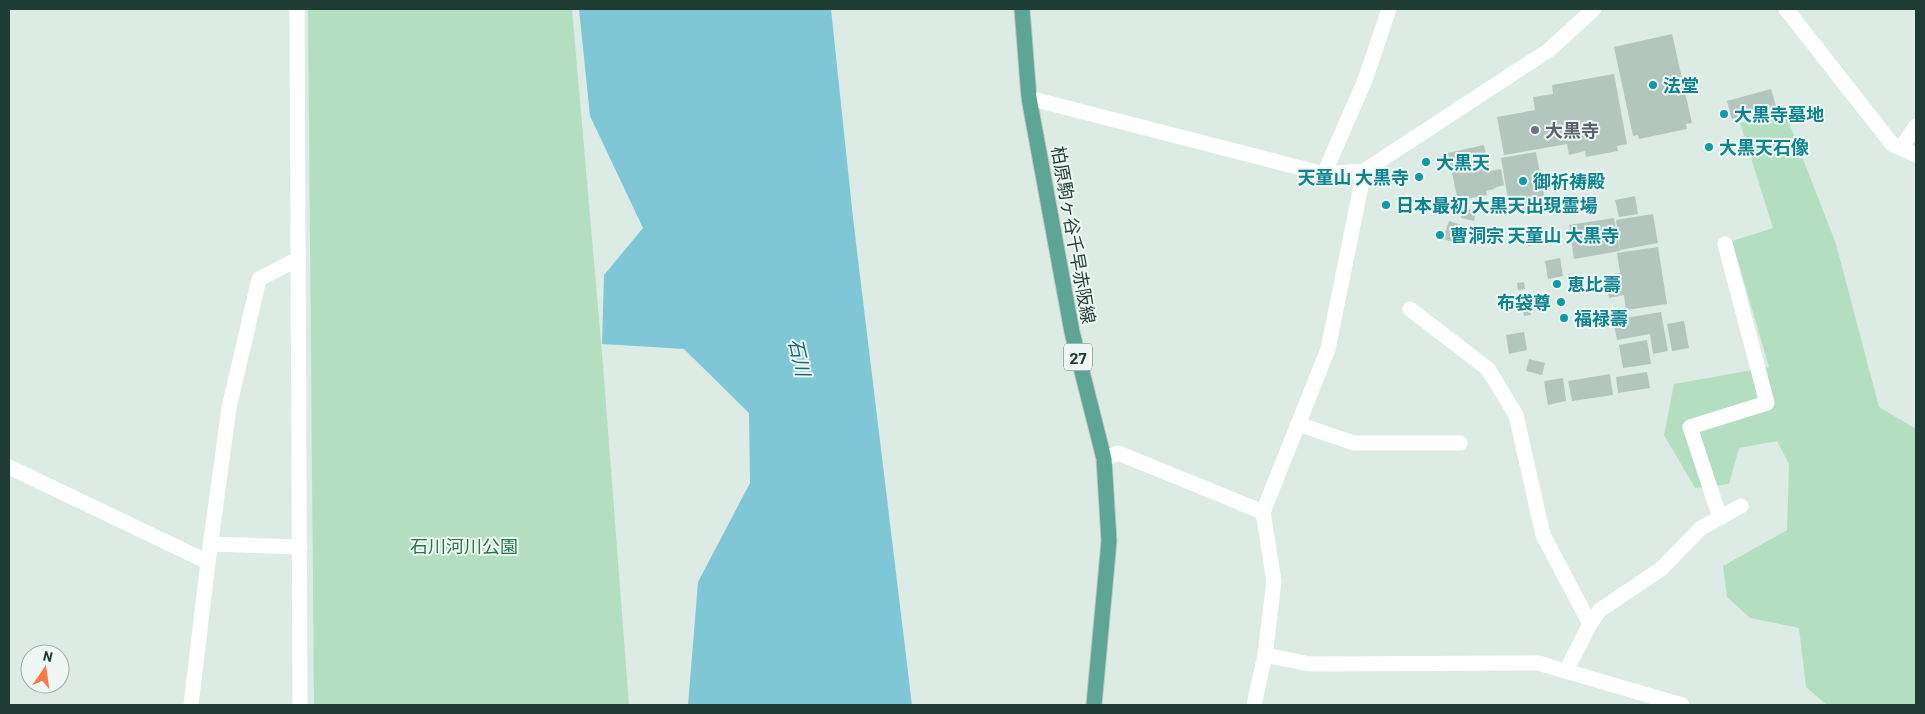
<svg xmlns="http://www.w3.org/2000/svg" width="1925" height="714" font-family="Barlow,'Noto Sans JP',sans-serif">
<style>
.green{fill:#b4dec0}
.water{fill:#7fc7d6}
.building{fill:#b2c6be}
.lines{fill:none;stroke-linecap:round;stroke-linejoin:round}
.major-casing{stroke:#c0c8c6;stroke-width:17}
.minor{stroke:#fff;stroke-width:15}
.major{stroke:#5da594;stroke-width:15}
.culture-dot{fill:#0f9aa8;stroke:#eef7f3;stroke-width:2}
.worship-dot{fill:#6b7280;stroke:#eef7f3;stroke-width:2}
.labels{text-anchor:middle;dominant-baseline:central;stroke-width:4;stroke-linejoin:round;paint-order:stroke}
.shield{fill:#eef7f3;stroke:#5c736d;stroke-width:1}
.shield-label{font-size:16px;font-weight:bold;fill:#1e3b34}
.culture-label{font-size:18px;font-weight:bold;fill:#0d838f;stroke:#eef7f3;text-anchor:start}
.worship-label{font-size:18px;font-weight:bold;fill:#5b616d;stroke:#eef7f3;text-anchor:start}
.street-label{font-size:18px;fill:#1e3b34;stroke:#eef7f3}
.park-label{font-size:18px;fill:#247645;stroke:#eef7f3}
.water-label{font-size:19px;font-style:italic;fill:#13687c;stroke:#eef7f3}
</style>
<rect width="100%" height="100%" fill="#ddebe5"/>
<g class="green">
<path d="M308,9H572L603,365L629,705H314Z"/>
<path d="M1784,110L1836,244L1879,407L1916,429V705H1827L1806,687L1799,628L1750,618L1727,597L1723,566L1787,530L1789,464L1777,441L1739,448L1729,484L1695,488L1664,435L1674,384L1769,367L1732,241L1773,228L1740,123Z"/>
</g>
<path class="water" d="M579,9H831L853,218L912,705H688L698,582L750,483L749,413L684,349L602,344L604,275L643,228L590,116Z"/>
<g class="building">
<path d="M1672,34L1692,123L1686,124L1687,129L1639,139L1638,135L1633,136L1614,47Z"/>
<path d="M1614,74L1627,144L1617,146L1618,151L1586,157L1585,151L1569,155L1567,144L1504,155L1497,117L1535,110L1533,97L1553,94L1552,85Z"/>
<path d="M1771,89L1776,106L1732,119L1727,101Z"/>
<path d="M1484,145L1490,171L1501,169L1504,185L1494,188L1491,176L1494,189L1486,191L1487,195L1466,199L1465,196L1457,197L1448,153Z"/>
<path d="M1536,152L1546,205L1510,211L1501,158Z"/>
<path d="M1635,196L1638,214L1619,217L1615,200Z"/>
<path d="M1455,201V209L1447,210L1446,202Z"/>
<path d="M1463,208L1476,211L1474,221L1461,218Z"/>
<path d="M1653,214L1658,243L1620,250L1616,220Z"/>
<path d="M1614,218L1620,251L1574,259L1569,225Z"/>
<path d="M1449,221L1465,226L1460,244L1443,239Z"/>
<path d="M1539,231L1542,243L1528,246L1526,233Z"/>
<path d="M1658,247L1667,304L1626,310L1624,295L1609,298L1605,275L1620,273L1617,253Z"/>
<path d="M1560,258L1563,276L1548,279L1545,261Z"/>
<path d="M1560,280L1561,287L1555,288L1553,281Z"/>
<path d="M1524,282L1525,289L1518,290L1517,283Z"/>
<path d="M1527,294L1528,301L1521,302L1520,295Z"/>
<path d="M1563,298L1564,305L1558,306L1557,300Z"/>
<path d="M1530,308L1531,315L1524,316L1523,310Z"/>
<path d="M1661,312L1668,351L1653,354L1650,334L1617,340L1613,320Z"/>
<path d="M1566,314L1567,320L1561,321L1559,315Z"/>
<path d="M1684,321L1689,348L1672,351L1667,324Z"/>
<path d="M1524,332L1527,350L1509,354L1506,335Z"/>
<path d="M1647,340L1651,364L1623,368L1619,345Z"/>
<path d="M1529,359L1545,363L1542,375L1526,371Z"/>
<path d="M1647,372L1650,388L1618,393L1616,377Z"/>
<path d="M1610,374L1613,395L1572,401L1568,381Z"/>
<path d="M1563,378L1566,401L1548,405L1544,381Z"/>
</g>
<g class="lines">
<defs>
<path id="major" d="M1022,9L1029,98L1072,332L1104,459L1109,541L1094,705"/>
</defs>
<use href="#major" class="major-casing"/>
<g class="minor">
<path d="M297,9L300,705"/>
<path d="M1786,9L1892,144L1916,155"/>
<path d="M1029,98L1324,174L1364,171L1549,50L1594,9"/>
<path d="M1901,148L1916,126"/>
<path d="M1324,174L1365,80L1389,9"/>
<path d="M1410,309L1488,369L1516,415L1543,535L1590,624"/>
<path d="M1298,424L1354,443H1460"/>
<path d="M1104,459L1118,453L1263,512L1274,581L1265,655L1254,705"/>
<path d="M9,467L208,562"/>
<path d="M1263,512L1328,349L1364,171"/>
<path d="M1720,518L1690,427L1767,403L1725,244"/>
<path d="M211,544L300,547"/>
<path d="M1265,655L1310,664L1538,663L1682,705"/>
<path d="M1566,671L1590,624L1600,610L1661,569L1701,528L1741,506"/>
<path d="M191,705L208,562L229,408L259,279L298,259"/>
</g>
<use href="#major" class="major"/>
</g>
<g class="culture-dot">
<circle cx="1653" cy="85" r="5"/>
<circle cx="1724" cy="114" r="5"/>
<circle cx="1709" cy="147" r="5"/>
<circle cx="1426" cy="162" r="5"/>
<circle cx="1419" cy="177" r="5"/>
<circle cx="1523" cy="181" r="5"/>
<circle cx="1386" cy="205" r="5"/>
<circle cx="1440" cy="235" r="5"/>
<circle cx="1557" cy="284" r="5"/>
<circle cx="1561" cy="302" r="5"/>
<circle cx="1564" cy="318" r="5"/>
</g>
<circle class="worship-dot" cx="1535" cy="130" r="5"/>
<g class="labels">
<rect class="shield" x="1064" y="343.5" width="28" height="27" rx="4"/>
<g class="shield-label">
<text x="1078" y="357">27</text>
</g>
<g class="culture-label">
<text x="1663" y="85">法堂</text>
<text x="1734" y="114">大黒寺墓地</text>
<text x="1719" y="147">大黒天石像</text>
<text x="1436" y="162">大黒天</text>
<text x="1409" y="177" text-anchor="end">天童山 大黒寺</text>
<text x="1533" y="181">御祈祷殿</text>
<text x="1396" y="205">日本最初 大黒天出現霊場</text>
<text x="1450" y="235">曹洞宗 天童山 大黒寺</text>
<text x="1567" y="284">恵比壽</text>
<text x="1551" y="302" text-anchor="end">布袋尊</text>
<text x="1574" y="318">福禄壽</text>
</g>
<g class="worship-label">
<text x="1545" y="130">大黒寺</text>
</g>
<g class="street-label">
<text transform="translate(1074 235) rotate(80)">柏原駒ヶ谷千早赤阪線</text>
</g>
<g class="park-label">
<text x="464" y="546">石川河川公園</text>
</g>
<g class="water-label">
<text transform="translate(800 357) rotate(77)">石川</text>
</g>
</g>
<rect width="1925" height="714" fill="none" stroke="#1e3b34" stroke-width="20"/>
<g transform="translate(45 669) rotate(13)"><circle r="24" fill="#eef7f3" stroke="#9baca7"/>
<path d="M0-4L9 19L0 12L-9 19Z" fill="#ff7847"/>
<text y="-8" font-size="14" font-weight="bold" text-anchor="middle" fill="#1e3b34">N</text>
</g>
</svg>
